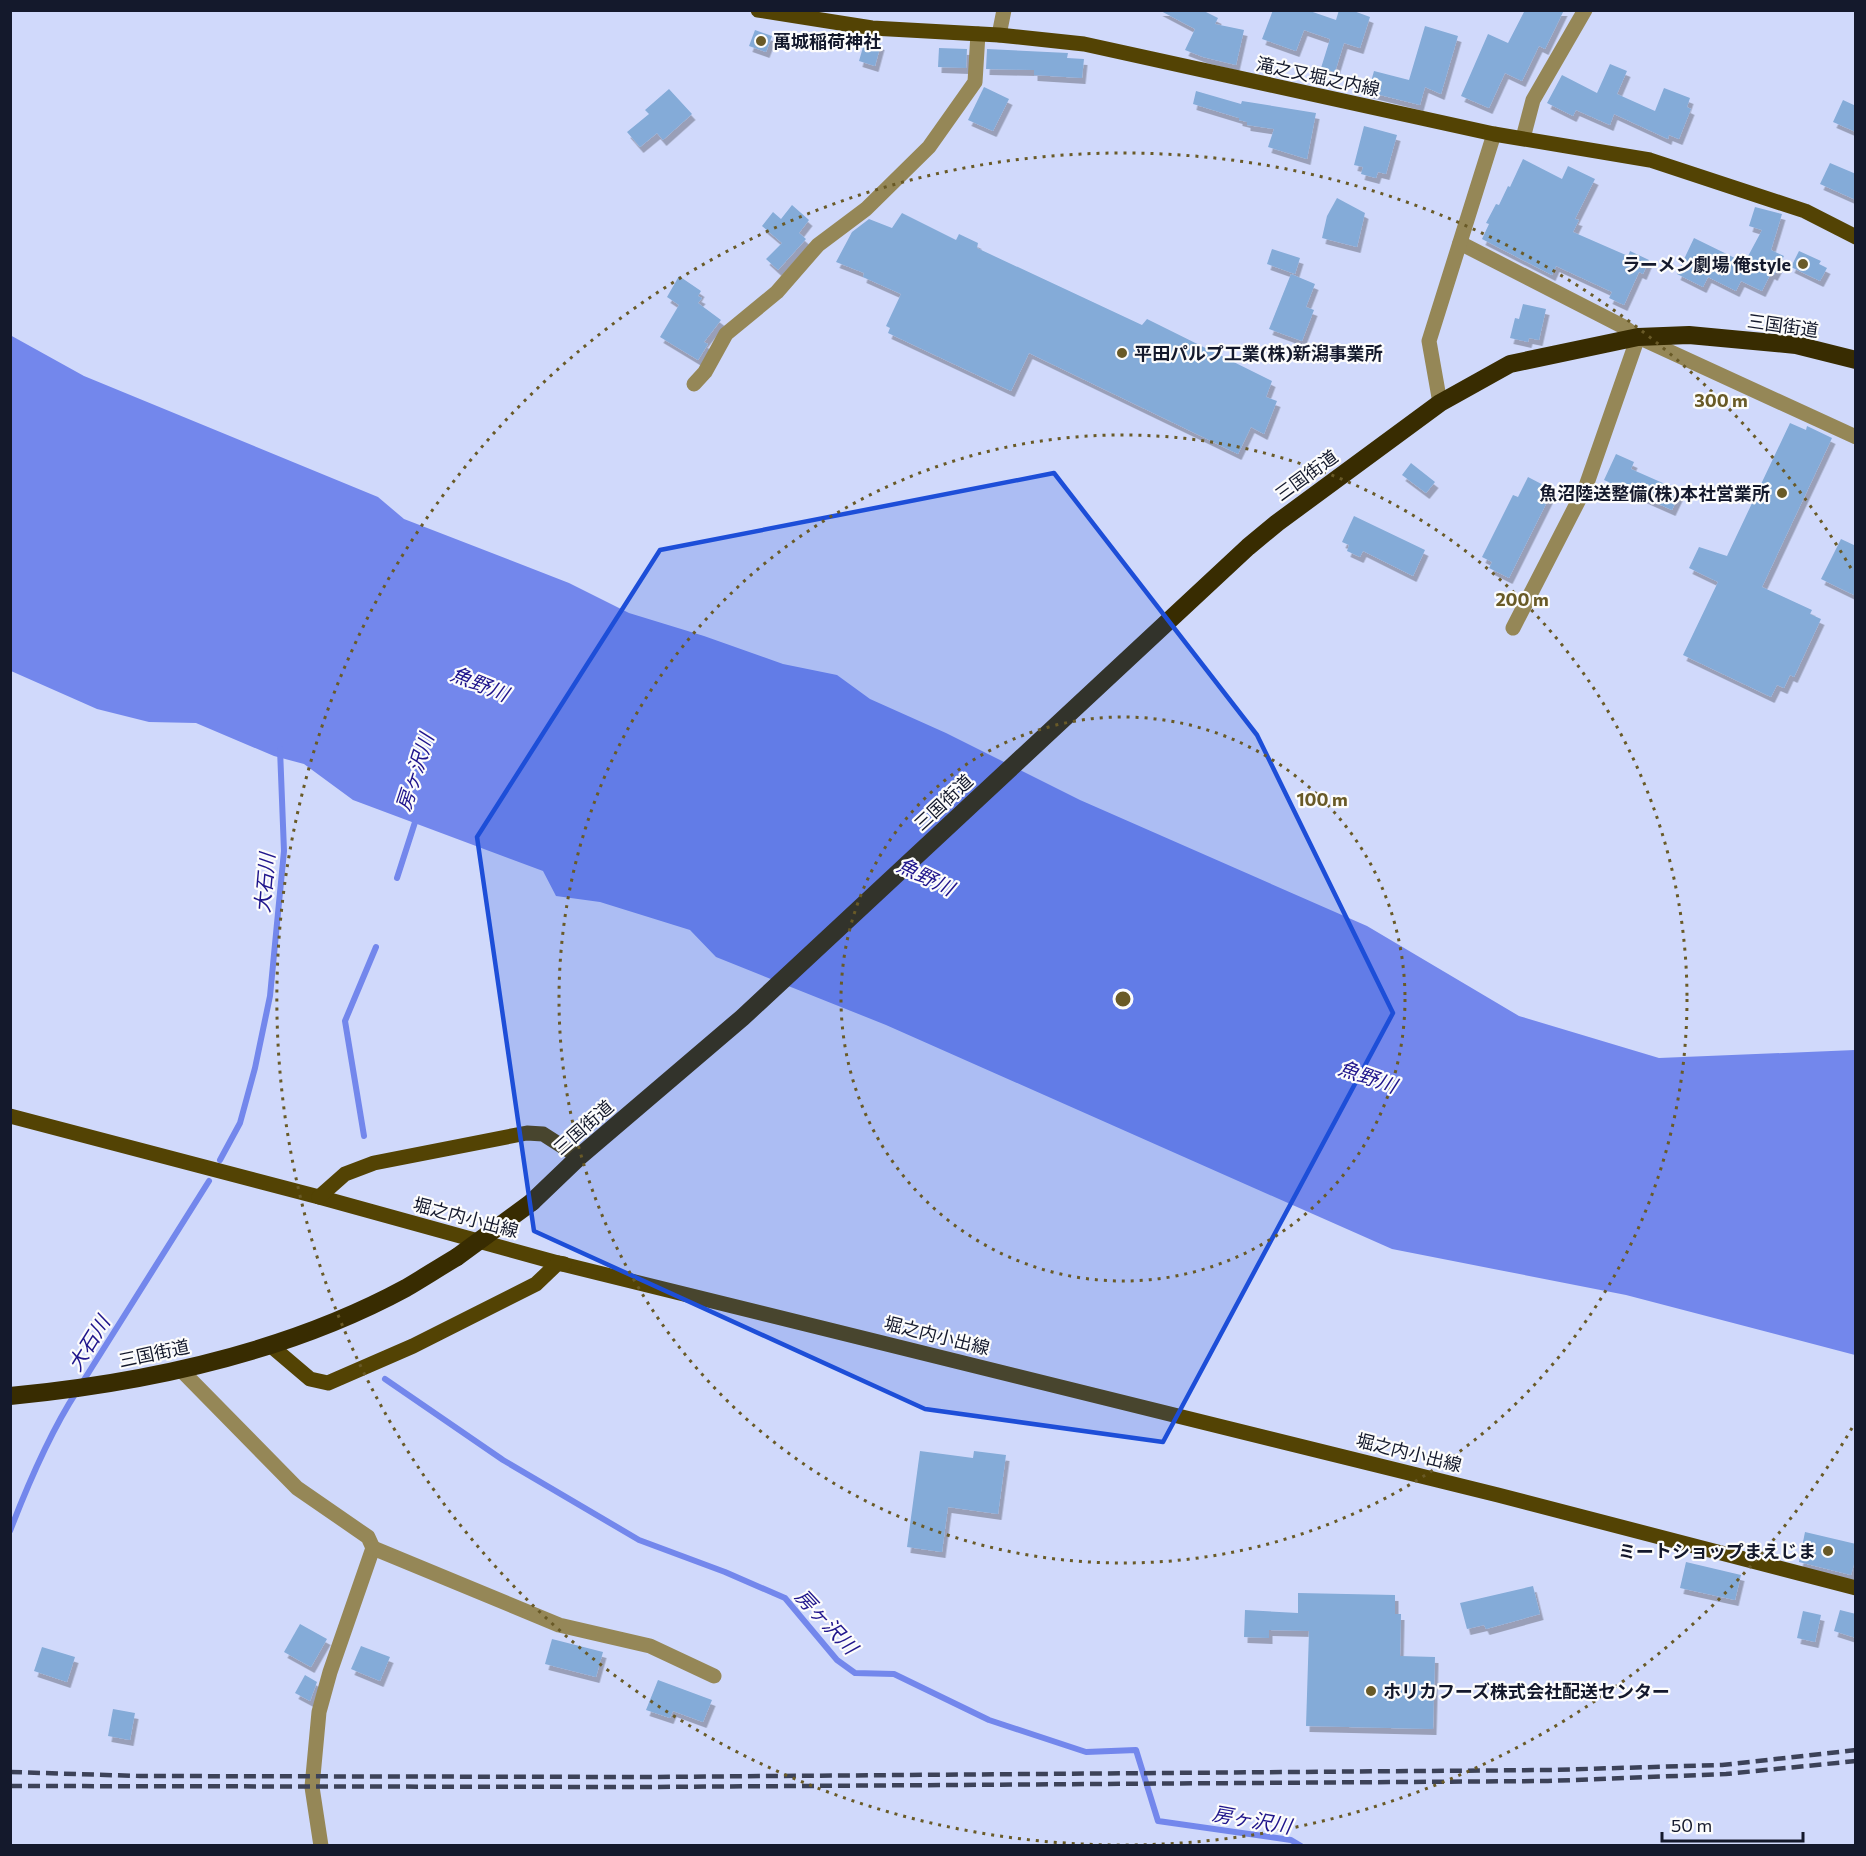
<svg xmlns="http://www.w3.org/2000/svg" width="1866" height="1856" font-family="Commissioner,'Noto Sans JP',sans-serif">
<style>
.water{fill:#7387ec}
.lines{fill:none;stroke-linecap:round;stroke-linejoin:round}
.stream{stroke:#7387ec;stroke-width:6}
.building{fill:#84abd8;filter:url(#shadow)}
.minor{stroke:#958757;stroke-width:15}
.major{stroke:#534304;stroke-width:15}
.highway{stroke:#382c01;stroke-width:18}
.rail{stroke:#3c4258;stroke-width:4.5;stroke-dasharray:12 6;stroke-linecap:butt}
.highway-bridge{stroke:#382c01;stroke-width:18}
.marked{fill:#1d4ed8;fill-opacity:0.2;stroke:#1d4ed8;stroke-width:4.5;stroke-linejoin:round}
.ring{fill:none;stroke:#695a27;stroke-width:3;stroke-dasharray:3 6}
.poi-dot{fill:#695a27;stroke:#fcfcfc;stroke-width:2}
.labels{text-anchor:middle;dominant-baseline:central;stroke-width:4.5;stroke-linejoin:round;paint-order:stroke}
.poi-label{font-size:18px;font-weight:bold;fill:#14192c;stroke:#fcfcfc;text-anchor:start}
.street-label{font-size:18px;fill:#14192c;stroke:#fcfcfc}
.water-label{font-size:20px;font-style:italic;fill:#1f158c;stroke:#fcfcfc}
.centre{fill:#695a27;stroke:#fcfcfc;stroke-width:3}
.ring-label{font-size:18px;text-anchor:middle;font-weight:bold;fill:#695a27;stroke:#fcfcfc;stroke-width:4.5;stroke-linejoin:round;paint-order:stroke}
</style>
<defs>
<filter id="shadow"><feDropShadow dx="3.5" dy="6" stdDeviation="0" flood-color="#0004"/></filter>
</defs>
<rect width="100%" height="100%" fill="#d0d9fb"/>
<path class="water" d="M10,335L84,376L378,497L404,519L569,583L629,613L704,636L783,664L837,675L870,699L946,733L1080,800L1367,926L1519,1016L1659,1058L1855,1050V1355L1626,1295L1392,1249L886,1025L716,957L690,930L600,902L556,896L543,871L353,800L304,764L274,756L196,723L149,722L97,709L11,671Z"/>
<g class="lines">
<g class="stream">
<path d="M397,878L417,816"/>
<path d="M364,1136L345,1021L376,947"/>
<path d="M220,1160L240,1123L255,1068L270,996L284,851L280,749"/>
<path d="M385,1379L503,1460L639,1540L725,1572L785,1598L837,1660L855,1673L894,1674L989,1720L1086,1752L1136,1750L1158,1821L1291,1840L1301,1846"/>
<path d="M82,1383L209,1181"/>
<path d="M10,1531C28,1484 49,1434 77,1391"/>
</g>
</g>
<g class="building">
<path d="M1159,10H1202L1218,18L1215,24L1244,30L1236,65L1203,57L1185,50L1195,29Z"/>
<path d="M1273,10H1307L1336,20L1339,10H1351L1370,17L1360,48L1344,43L1335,72L1321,68L1330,39L1304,30L1296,51L1262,39Z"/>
<path d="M1525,10H1564L1545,49L1539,46L1522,81L1505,73L1489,108L1461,96L1488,34L1508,43Z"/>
<path d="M1425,26L1458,36L1441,94L1425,87L1420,105L1368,92L1374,71L1409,80Z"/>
<path d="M755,30L772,36L766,52L749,46Z"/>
<path d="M865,40L881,44L875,66L859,61Z"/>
<path d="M939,48L967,49L966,68L938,67Z"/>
<path d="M987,49L1068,53L1067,58L1084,59L1082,78L1034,75V70L986,69Z"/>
<path d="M1610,64L1627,71L1617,94L1655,111L1664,88L1690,98L1687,107L1691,109L1679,139L1669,135L1668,139L1614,114L1610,125L1576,110L1573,116L1547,103L1562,75L1597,93Z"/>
<path d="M984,87L1009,99L993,131L968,120Z"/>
<path d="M669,89L692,114L663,140L657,133L640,147L627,132L649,114L645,110Z"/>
<path d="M1196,91L1241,104L1242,101L1316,113L1307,159L1268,147L1274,129L1247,125V122L1239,120V118L1193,104Z"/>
<path d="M1843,100L1856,106V132L1833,122Z"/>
<path d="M1364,126L1397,135L1386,174L1378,172L1376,178L1361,174L1363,167L1354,165Z"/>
<path d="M1523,159L1562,179L1568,166L1595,179L1575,219L1579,220L1573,232L1628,256L1630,251L1649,260L1643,274L1639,272L1624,305L1609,298L1612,292L1556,266L1552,275L1482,239L1489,224L1486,223L1496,204L1499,205L1508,186L1510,187Z"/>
<path d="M1830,163L1856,174V200L1820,184Z"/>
<path d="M1337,198L1365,213L1357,247L1322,238L1327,216Z"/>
<path d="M792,205L809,220L799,233L806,239L778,270L766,259L782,243L762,226L773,212L781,219Z"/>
<path d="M1755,207L1782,214L1771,250L1784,256L1774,275L1771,273L1762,291L1741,281L1736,291L1708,277L1703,287L1677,274L1694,238L1741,261L1743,259L1746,260L1762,230L1749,226Z"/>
<path d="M902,213L956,240L959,234L978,243L977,248L1142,325L1147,319L1272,381L1266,397L1277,401L1264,434L1251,427L1238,454L1029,353L1011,391L888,333L890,328L886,326L901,294L863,277L864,273L836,262L852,232L869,219L892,228Z"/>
<path d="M1272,249L1300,258L1295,274L1267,264Z"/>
<path d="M1799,251L1821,261L1819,264L1827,268L1820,281L1791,267Z"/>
<path d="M1291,274L1315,284L1306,307L1314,310L1302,341L1269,329Z"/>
<path d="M679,276L701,291L698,296L702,298L698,303L721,320L704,342L708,344L698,360L660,337L679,305L667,297Z"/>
<path d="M1523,304L1546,309L1539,340L1529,338L1528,342L1510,338L1515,318L1519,319Z"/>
<path d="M1790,423L1806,430L1807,426L1832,438L1762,587L1812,610L1810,614L1821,619L1794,677L1790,675L1784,688L1777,685L1771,697L1683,655L1718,582L1689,568L1699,547L1727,556Z"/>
<path d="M1616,454L1634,462L1631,469L1681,491L1672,510L1604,480Z"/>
<path d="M1411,463L1435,482L1426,493L1402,475Z"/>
<path d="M1528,477L1553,490L1509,578L1489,568L1492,562L1482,557L1513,495L1518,497Z"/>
<path d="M1354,516L1425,550L1413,576L1363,551L1360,557L1347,551L1349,545L1342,542Z"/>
<path d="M1841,539L1856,546V596L1821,579Z"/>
<path d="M920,1451L973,1458L974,1451L1006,1455L998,1514L948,1507L942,1552L907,1547Z"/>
<path d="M1805,1532L1856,1544V1557L1851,1575L1799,1562Z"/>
<path d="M1686,1562L1741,1575L1735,1600L1680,1588Z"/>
<path d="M1533,1586L1540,1614L1486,1629L1484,1625L1467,1629L1460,1603Z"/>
<path d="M1298,1593L1395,1595V1614H1401L1400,1656L1435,1657L1433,1729L1306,1726L1309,1631L1269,1630V1638L1244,1637L1245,1610L1298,1613Z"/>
<path d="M1840,1610L1856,1614V1638L1834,1631Z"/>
<path d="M1803,1611L1821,1615L1815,1642L1797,1638Z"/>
<path d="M300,1624L327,1639L311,1667L284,1652Z"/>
<path d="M552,1639L603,1652L596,1677L545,1664Z"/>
<path d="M361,1646L390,1657L380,1681L351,1669Z"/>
<path d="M42,1647L75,1657L67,1682L34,1671Z"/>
<path d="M305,1675L317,1682L310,1701L295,1693Z"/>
<path d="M658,1680L712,1700L703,1722L673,1711L670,1718L646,1710Z"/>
<path d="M113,1709L135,1713L130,1740L108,1736Z"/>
</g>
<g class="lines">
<g class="minor">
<path d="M999,35L1004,10"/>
<path d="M1523,138L1533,100L1585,10"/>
<path d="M1460,243L1624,327L1638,337L1856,437"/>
<path d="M694,384L705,372L726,334L777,292L818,245L866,209L929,147L975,82L978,34"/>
<path d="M1440,403L1429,341L1494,134"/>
<path d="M1513,628L1586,486L1638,337"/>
<path d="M181,1370L297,1488L368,1537L373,1548L330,1672L319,1712L312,1787L321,1846"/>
<path d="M373,1548L559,1625L650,1646L714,1676"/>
</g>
<g class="major">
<path d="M758,10L872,28L999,35L1084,44L1494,134L1650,160L1805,211L1856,237"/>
<path d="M10,1116L319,1197L558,1263L1498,1495L1856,1588"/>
<path d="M319,1197L345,1174L374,1163L527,1133L543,1134L579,1157"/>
<path d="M270,1345L310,1379L328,1383L413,1346L536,1284L558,1263L564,1264"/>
</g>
<g class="highway">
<path d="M532,1202L579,1157L742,1018L1248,547L1277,523L1440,403L1510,364L1638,337L1689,335L1796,345L1856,360"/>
<path d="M10,1396C145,1383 286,1353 406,1288C423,1278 440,1267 457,1257"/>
</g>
<g class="rail">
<path d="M10,1772L140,1776L647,1777L1549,1770L1722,1765L1856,1750"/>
<path d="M10,1786L647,1787L1548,1781L1726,1774L1856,1761"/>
</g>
<path class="highway-bridge" d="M457,1257L532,1202"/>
</g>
<path class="marked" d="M1054,473L1257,735L1393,1013L1163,1442L925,1409L534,1231L477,837L660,550Z"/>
<g class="ring">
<circle cx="1123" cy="999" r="282"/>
<circle cx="1123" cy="999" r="564"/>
<path d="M1852 1428A846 846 0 1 1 1852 570"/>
</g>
<g class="poi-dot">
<circle cx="761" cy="41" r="6"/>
<circle cx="1803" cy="264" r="6"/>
<circle cx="1122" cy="353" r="6"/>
<circle cx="1782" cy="493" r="6"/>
<circle cx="1828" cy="1551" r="6"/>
<circle cx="1371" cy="1691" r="6"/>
</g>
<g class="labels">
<g class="poi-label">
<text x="773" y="41">萬城稲荷神社</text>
<text x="1791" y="264" text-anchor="end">ラーメン劇場 俺style</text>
<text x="1134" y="353">平田パルプ工業(株)新潟事業所</text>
<text x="1770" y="493" text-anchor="end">魚沼陸送整備(株)本社営業所</text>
<text x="1816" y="1551" text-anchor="end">ミートショップまえじま</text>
<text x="1383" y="1691">ホリカフーズ株式会社配送センター</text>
</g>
<g class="street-label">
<text transform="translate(1318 76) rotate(12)">滝之又堀之内線</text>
<text transform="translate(1783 325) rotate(8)">三国街道</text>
<text transform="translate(1306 475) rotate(-36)">三国街道</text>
<text transform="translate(943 802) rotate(-43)">三国街道</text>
<text transform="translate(583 1127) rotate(-41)">三国街道</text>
<text transform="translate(466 1217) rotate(15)">堀之内小出線</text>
<text transform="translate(937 1335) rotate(14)">堀之内小出線</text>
<text transform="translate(154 1353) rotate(-12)">三国街道</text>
<text transform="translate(1409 1452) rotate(14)">堀之内小出線</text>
</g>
<g class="water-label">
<text transform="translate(480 683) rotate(22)">魚野川</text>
<text transform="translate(414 772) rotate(-72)">房ヶ沢川</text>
<text transform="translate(926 876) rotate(26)">魚野川</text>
<text transform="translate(264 883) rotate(-85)">大石川</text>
<text transform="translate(1368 1076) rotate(19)">魚野川</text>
<text transform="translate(88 1343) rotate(-58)">大石川</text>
<text transform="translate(827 1621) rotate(47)">房ヶ沢川</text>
<text transform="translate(1252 1819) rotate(10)">房ヶ沢川</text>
</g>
</g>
<circle cx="1123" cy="999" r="9" class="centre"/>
<g class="ring-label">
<text x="1721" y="407">300 m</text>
<text x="1522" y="606">200 m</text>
<text x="1322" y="806">100 m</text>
</g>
<rect width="1866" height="1856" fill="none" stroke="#14192c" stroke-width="24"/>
<path d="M1662 1832v9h141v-9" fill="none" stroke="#14192c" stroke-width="3"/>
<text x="1671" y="1832" font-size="18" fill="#14192c" stroke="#fcfcfc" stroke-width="4.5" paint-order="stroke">50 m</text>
</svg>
